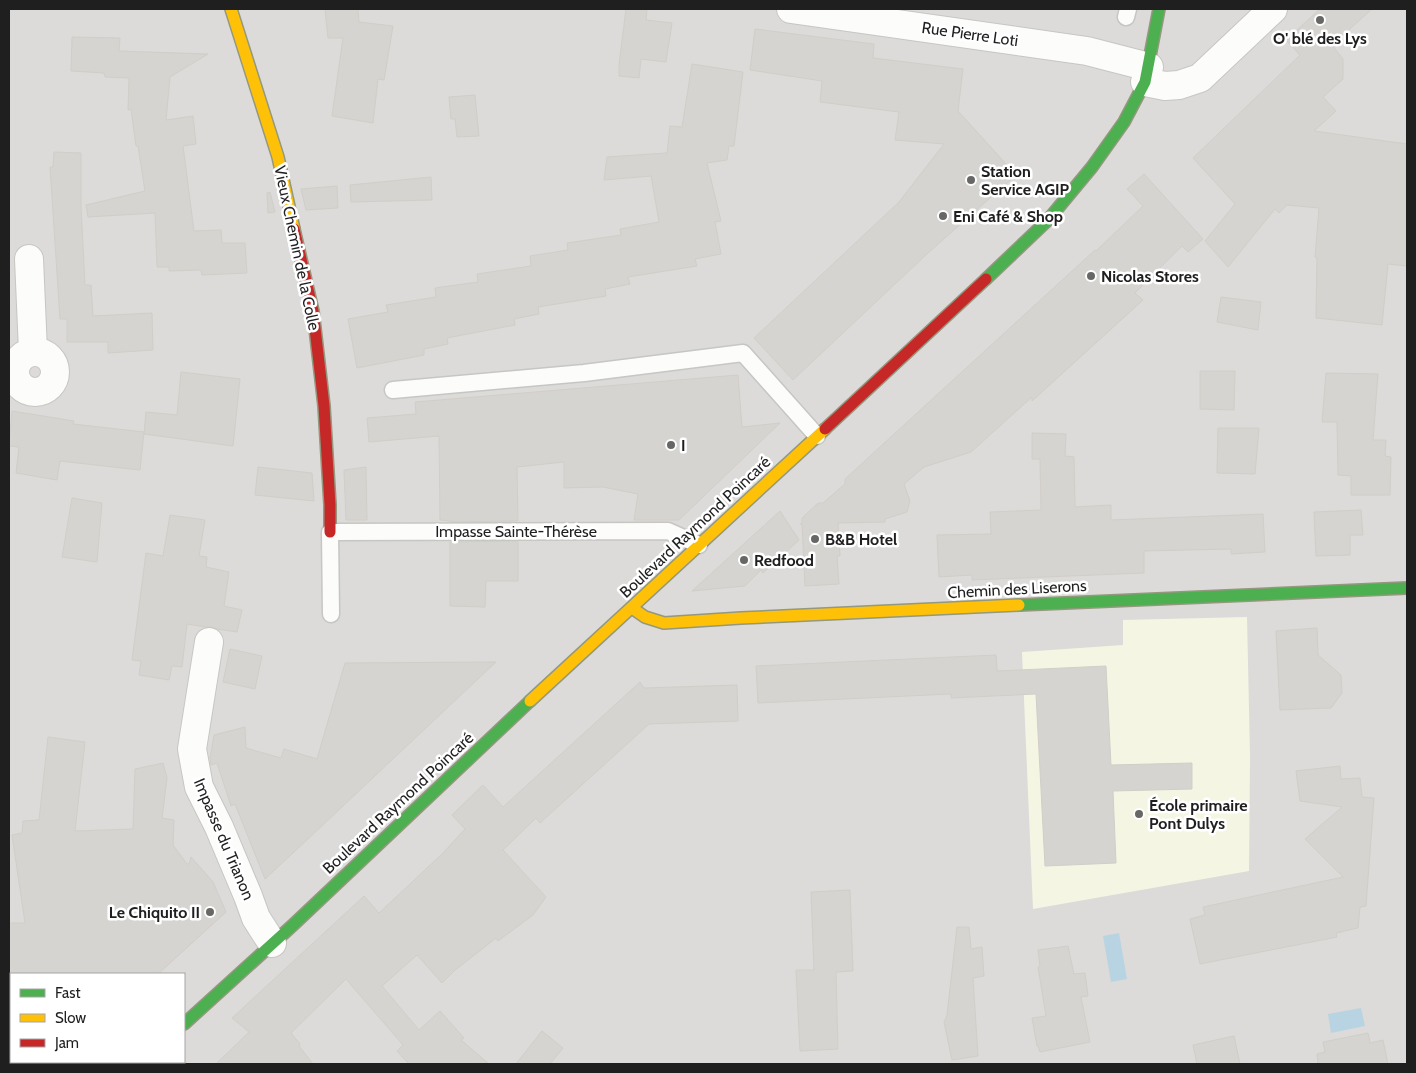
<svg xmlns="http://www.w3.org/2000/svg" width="1416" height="1073" font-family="Cabin,sans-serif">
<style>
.residential{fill:#dcdbd9;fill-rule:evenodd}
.education{fill:#f4f6e3}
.water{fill:#b8d4e2}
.building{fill:#d5d4d0;stroke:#d1cec8}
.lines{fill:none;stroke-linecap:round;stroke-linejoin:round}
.lane-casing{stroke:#c6c6c3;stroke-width:19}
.street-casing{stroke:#c6c6c3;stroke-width:30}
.fast-casing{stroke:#93987e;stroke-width:14}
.slow-casing{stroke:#93987e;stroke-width:14}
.jam-casing{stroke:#93987e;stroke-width:14}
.lane{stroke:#fcfcfb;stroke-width:16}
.street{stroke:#fcfcfb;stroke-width:28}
.fast{stroke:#4caf50;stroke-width:11}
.slow{stroke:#ffc107;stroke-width:11}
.jam{stroke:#c62828;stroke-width:11}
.poi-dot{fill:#676765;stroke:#fff;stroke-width:2}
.labels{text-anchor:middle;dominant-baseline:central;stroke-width:5;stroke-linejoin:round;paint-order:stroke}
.street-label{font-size:16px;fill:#1f1f1f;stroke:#fff}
.poi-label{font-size:16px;font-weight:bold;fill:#1f1f1f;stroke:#fff;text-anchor:start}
</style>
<rect width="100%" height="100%" fill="#edece7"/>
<path class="residential" d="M9,9H1407V1064H9ZM11,974H184V1062H11Z"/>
<path class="education" d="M1247,617L1250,757L1249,871L1033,909L1022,652L1123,645V620Z"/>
<g class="water">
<path d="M1119,933L1127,979L1111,982L1103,936Z"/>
<path d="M1361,1008L1365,1026L1331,1033L1328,1014Z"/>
</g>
<g class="building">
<path d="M325,9H358L359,22L393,26L384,80L378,79L373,123L332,116L343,38H328Z"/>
<path d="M626,9H647L646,20L672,23L666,62L641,59L639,78L619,76V65Z"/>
<path d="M1320,9H1372L1332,45L1343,59V79L1323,97L1336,111L1314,131L1407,144V266L1388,264L1382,325L1316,318L1317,258L1315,257L1319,208L1287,205L1279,213L1275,209L1228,267L1205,241L1235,204L1193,158L1300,55L1286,40Z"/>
<path d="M755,29L874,44L873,58L963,69L958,111L1016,175L928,253L793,380L754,338L899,202L944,144L895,140L899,112L820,102L822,81L750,70Z"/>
<path d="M72,37L120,38L119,51L208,54L170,77L166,120L193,116L196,144L183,146L194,231L221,230L222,243H245L247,273L202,275L201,270L169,271V267H157L155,213L88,217L86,205L145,191L138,146H136L131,109L128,110L129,78L105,77L104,73L71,71Z"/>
<path d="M692,64L743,72L734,146H729L727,160L707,163L721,221L715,222L721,254L695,259L697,266L628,277L630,284L605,289L606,296L538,307L539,314L514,319L515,325L447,338L448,344L424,349V355L357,368L348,319L388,312L386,305L436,297L435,288L478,282L477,274L531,266L530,256L568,250L567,243L621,235L620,229L659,222L651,176L604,180L607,157L667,153L670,126L682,127Z"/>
<path d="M475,95L479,136L457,137L455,119H451L449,97Z"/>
<path d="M54,152L81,153V206L85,285H91L93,316L152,313L153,350L108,353V342H67V319H60L50,167H53Z"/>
<path d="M1144,174L1203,239L1188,252L1182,246L1135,293L1143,300L1032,401V397L971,452L924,467L904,484L910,501L907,512L885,519V522L838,523L840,556H837L839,584L805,586L802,524H800L802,522V518L818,503H823L845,484V479L1095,250L1096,251L1143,206L1127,189Z"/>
<path d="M431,177L432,200L351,202L350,185Z"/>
<path d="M337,186L338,208L306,210L301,189Z"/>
<path d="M270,192L275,212L268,213L267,193Z"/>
<path d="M1221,297L1261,302L1258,330L1217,322Z"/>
<path d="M1200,371H1235L1234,410L1200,409Z"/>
<path d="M181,372L240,379L233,446L144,434L146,412L177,415Z"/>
<path d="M1326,373L1378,374L1373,440H1386L1385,456L1391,457L1390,495H1351V476L1338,475L1337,422H1322Z"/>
<path d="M738,375L742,427L780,423L679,520H634L638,494L603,487L564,488V462L517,467L518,521L450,522V521L440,520L439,436L369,442L367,418L416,414L415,402Z"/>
<path d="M12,411L74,421L73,424L144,432L140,470L60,461L57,480L16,473L19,447L9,446Z"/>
<path d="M1218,428H1259L1255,474L1217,473Z"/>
<path d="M1032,433L1066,434L1065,456L1074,457L1075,507L1111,505V520L1263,514L1265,552L1231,554V549L1144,551V573L972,580V575L939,577L937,535L991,534L990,512L1041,510L1040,459H1032Z"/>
<path d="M258,467L312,473L314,501L255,495Z"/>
<path d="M366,467L367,520H346L344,470Z"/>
<path d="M72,498L102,503L97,562L62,557Z"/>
<path d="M1361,510L1363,535H1350V555L1316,556L1314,512Z"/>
<path d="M780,511L799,540L763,573L761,570L745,586L692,591Z"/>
<path d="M170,515L205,520L199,556L207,557L206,567L229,572L224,606L242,610L237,632L217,629L211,627H206L187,624L182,667L172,666L169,680L139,675L141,661L132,660L146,553L163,556Z"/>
<path d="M518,541V581H486L485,607L450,606V542Z"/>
<path d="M1317,628L1318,655L1341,675L1342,693L1331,708L1280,710L1276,631Z"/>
<path d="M230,649L262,656L255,689L223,682Z"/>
<path d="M996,655L997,671L1106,666L1111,765L1192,763V789L1113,791L1116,863L1045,866L1036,694L951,698V694L758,703L756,666Z"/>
<path d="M496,662L309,838L265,879L235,804L231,806L217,763L211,765L210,758L214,735L245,727L246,748L281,758L284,749L317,759L345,663Z"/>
<path d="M640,682L644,688L737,685L738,721L649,724L540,823L536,818L503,850L546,897L533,915L498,941L496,938L454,971L442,983L417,955L382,986L419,1030L440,1011L464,1038L461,1040L489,1064H409L397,1051L403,1045L346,979L291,1033L300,1044L299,1046L313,1064H216L249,1032L232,1018L364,896L379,913L443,853L465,829L452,815L483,785L503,807Z"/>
<path d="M48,737L85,742L75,831L133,829L135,769L163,763L167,778L162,818L174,820L173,845L187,864H189L191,857L213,882L226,912L158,974H9V923H25L12,835L22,833L23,821L39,820Z"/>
<path d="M1340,766L1341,779L1360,778L1362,797L1374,798L1366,906L1360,907L1358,928L1336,933L1337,937L1200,964L1190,919L1205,915L1203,907L1343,877L1305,839L1342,807L1300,801L1296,771Z"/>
<path d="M850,890L853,971L836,972L838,1049L800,1051L796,970H814L811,892Z"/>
<path d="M957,927H969L971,949L982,947L984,976L973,978L978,1056L952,1060L944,1022L947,1015Z"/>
<path d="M1068,946L1074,974L1085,973L1088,996L1081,997L1090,1042L1040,1052L1038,1046H1037L1032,1018L1046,1016L1038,967L1040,966L1038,950Z"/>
<path d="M542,1031L563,1048L550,1064H516Z"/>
<path d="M1368,1033L1370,1043L1383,1040L1388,1064H1318L1317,1054L1325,1052L1323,1042Z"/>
<path d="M1234,1036L1240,1064H1197L1193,1045Z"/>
</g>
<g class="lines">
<defs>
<g id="lane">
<path d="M1126,17L1128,9"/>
<path d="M393,390L584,373L743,353L817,436"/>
<path d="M331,614L330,532L668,531L699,545"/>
</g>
<g id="street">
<path d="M791,9L1087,51L1149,67"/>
<path d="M1145,82L1165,86L1179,85L1200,78L1273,9"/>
<path d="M29,259L33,351"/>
<circle cx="35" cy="372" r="20"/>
<path d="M209,642L192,749L199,787L219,827L248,896L256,918L272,943"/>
</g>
<g id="fast">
<path d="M986,279L1048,220L1092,167L1124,122L1145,82L1159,9"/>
<path d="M1019,605L1407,588"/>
<path d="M184,1024L293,925L530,701"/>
</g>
<g id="slow">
<path d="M231,9L278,157L294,229"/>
<path d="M632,608L645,617L664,623L741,618L1019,605"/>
<path d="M530,701L825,429"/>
<path d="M140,1064L143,1062"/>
</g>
<g id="jam">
<path d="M294,229L313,311L324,406L330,505V532"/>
<path d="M825,429L986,279"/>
</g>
</defs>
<use href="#lane" class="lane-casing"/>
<use href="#street" class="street-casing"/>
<use href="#fast" class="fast-casing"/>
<use href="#slow" class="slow-casing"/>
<use href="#jam" class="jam-casing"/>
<use href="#lane" class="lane"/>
<use href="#street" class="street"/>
<use href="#fast" class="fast"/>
<use href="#slow" class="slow"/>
<use href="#jam" class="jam"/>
</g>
<g class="poi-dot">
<circle cx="1320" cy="20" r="5"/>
<circle cx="971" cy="180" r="5"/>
<circle cx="943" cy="216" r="5"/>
<circle cx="1091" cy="276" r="5"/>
<circle cx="671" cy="445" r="5"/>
<circle cx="815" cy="539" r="5"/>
<circle cx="744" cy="560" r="5"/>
<circle cx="1139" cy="814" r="5"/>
<circle cx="210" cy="912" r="5"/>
</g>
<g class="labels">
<g class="street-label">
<text transform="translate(970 34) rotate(8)">Rue Pierre Loti</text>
<text transform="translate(297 248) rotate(78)">Vieux Chemin de la Colle</text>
<text transform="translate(695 527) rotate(-43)">Boulevard Raymond Poincaré</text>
<text x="516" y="531">Impasse Sainte-Thérèse</text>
<text transform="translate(1017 589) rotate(-3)">Chemin des Liserons</text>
<text transform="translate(398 803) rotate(-43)">Boulevard Raymond Poincaré</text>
<text transform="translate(224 839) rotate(67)">Impasse du Trianon</text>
</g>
<g class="poi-label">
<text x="1320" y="38" text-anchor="middle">O' blé des Lys</text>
<text x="981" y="171">Station<tspan x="981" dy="18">Service AGIP</tspan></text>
<text x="953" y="216">Eni Café &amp; Shop</text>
<text x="1101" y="276">Nicolas Stores</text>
<text x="681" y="445">I</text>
<text x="825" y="539">B&amp;B Hotel</text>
<text x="754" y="560">Redfood</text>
<text x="1149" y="805">École primaire<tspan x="1149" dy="18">Pont Dulys</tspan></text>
<text x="200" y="912" text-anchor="end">Le Chiquito II</text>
</g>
</g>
<rect width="1416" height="1073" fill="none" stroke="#1f1f1f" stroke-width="20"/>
<rect x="10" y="973" width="175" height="90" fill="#ffffff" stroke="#a5a5a5"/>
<rect x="20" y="989" width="25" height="8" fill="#4caf50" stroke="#a5a5a5"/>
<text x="55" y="998" font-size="15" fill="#1f1f1f">Fast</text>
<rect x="20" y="1014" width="25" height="8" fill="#ffc107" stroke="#a5a5a5"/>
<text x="55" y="1023" font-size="15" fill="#1f1f1f">Slow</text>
<rect x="20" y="1039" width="25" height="8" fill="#c62828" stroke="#a5a5a5"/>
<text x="55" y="1048" font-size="15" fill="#1f1f1f">Jam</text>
</svg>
